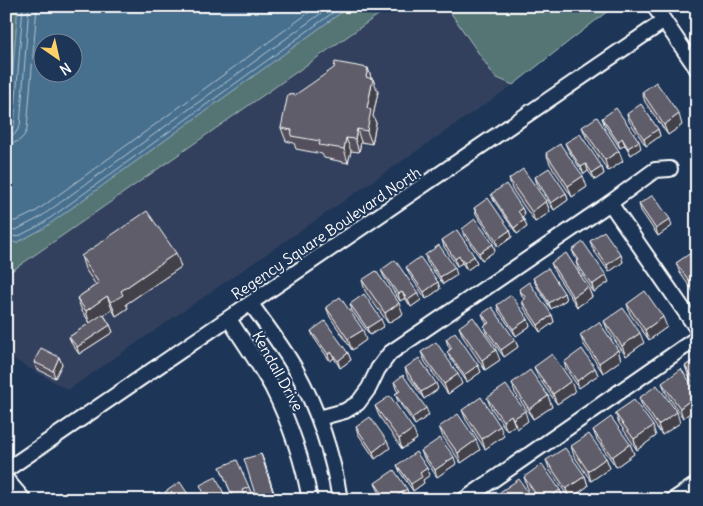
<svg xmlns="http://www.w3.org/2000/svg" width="703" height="506" font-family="Delius,sans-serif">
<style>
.built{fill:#31415d}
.green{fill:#557575;stroke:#aababa}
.water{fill:#466f8e;stroke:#90a9bb;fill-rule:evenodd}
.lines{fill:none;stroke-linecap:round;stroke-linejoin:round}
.shore{stroke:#b5c5d2;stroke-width:1}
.minor-casing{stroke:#fff;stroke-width:18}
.minor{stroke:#1d3557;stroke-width:14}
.wall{fill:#52505b;stroke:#fff}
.shaded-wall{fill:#42414a;stroke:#fff}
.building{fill:#5f5d6a;stroke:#fff}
.labels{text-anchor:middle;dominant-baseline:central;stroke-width:4.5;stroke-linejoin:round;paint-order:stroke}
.street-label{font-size:15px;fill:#fff;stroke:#1d3557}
</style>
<rect width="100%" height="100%" fill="#1d3557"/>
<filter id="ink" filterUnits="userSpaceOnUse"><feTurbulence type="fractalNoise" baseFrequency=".02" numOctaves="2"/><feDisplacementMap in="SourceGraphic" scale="10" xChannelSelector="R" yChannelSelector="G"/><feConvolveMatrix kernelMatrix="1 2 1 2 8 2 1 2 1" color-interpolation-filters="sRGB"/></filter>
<g filter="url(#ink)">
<path class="built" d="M391,6H446L495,77L513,85L68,390L6,355V275Z"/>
<g class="green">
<path d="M6,6H18L6,156Z"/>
<path d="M350,6H391L6,275V238L16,243L44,228Z"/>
<path d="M446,6H613V7L513,85L495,77Z"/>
</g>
<path class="water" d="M18,6H350L44,228L16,243L6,238V156ZM42,42H72V72H42Z"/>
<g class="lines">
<g class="shore">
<path d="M6,130L11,129L14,125L23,6"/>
<path d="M6,137L15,134L20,126L29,6"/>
<path d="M6,144C17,144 24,139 27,129L37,6"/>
<path d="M6,220L16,221L35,212L318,6"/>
<path d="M6,228L16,230L39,218L331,6"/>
<path d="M6,234L17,237L42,224L342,6"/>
</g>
<defs>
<g id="minor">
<path d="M654,6L697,69"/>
<path d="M610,203L655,170L670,169"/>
<path d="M251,304C266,325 283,347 296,370C318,410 333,455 340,500"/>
<path d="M229,319C243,341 259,364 272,387C290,423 303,461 310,500"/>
<path d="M319,418L345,411L358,403L369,388L378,369L390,353L610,203L697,329"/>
<path d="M6,470L664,21"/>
<path d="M6,479L24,500"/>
<path d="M464,500L697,338"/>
<path d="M673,500L697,484"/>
</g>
</defs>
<use href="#minor" class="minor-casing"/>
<use href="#minor" class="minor"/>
</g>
<g class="wall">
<path d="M368,68L371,78L378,92L373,116L376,123L372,144L361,142L359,152L351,151L348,163L324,158L322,154L296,149L294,143L286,141L281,128L295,95Z"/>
<path d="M642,92L682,125L668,135L645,102Z"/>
<path d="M627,114L658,129L660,136L646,146L629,121Z"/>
<path d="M602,118L641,148L631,155L625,145L620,148L604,124Z"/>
<path d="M582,127L623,161L608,171L586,137Z"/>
<path d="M565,143L602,167L604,174L595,180L588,171L584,174L568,150Z"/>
<path d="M546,153L587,187L572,197L550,164Z"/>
<path d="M535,177L566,193L568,200L554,210L537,184Z"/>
<path d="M509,179L546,201L550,212L535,222L512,189Z"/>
<path d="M491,194L522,208L525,215L522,217L524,220L527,227L517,234L494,201Z"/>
<path d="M639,204L672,226L658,236L641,211Z"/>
<path d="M474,208L510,230L512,237L498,247L476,214Z"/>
<path d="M462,229L493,244L495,251L482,260L464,236Z"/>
<path d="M442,240L474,256L477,263L467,270L462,263L457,266L444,247Z"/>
<path d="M590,241L621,255L623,262L609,272L592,248Z"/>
<path d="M572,250L609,282L594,292L578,269L576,262L577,261L575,257Z"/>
<path d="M697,252V297L680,273L676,263Z"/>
<path d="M425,255L457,275L443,284L427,262Z"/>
<path d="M81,256L181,267L126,304L128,308L116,316L112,309L104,315L110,325L113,332L79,354L72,344L69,337L90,323L82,311L77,298L96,285L85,269Z"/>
<path d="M551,263L588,287L592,297L577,307L555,273Z"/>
<path d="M406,267L438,282L440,289L426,299L409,274Z"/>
<path d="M381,270L421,300L411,307L405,298L400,301L384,277Z"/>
<path d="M533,278L564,293L566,300L551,309L536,285Z"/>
<path d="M362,280L403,314L388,323L365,291Z"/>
<path d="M519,289L552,315L554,322L540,332L524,308L522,301L524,299L522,296Z"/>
<path d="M350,304L384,326L370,335L352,311Z"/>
<path d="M627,304L667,327L649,340L630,314Z"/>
<path d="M497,305L530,326L516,336L499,312Z"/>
<path d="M326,307L366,340L352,350L330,317Z"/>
<path d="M482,314L515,340L518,347L504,357L486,333L484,326L487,324L485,321Z"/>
<path d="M604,321L644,343L626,356L608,331Z"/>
<path d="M459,327L500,360L485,370L463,337Z"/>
<path d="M311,331L348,353L351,360L340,368L334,358L330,361L314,338Z"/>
<path d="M580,335L618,350L621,360L603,373L584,345Z"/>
<path d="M446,339L478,365L481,372L467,382L450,358L447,352L450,349L448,346Z"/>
<path d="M421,352L462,384L448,394L425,362Z"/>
<path d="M59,357L62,364L55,378L37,369L34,362Z"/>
<path d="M697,358V388L689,377L685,366Z"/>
<path d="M564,362L595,368L598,375L579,388L566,369Z"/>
<path d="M534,367L575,392L557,404L538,377Z"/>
<path d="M405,368L438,389L424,399L407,375Z"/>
<path d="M394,382L429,415L415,425L398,401L395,394L398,392L396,389Z"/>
<path d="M512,383L548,396L552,407L533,419L515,393Z"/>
<path d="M662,383L697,392V408L683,418L666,393Z"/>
<path d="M487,398L528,421L517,429L515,425L507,431L491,408Z"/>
<path d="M639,398L680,423L662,435L643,408Z"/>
<path d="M375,406L417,439L402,449L379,416Z"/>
<path d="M462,410L504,436L485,449L466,420Z"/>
<path d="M615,413L656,436L637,450L619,423Z"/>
<path d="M356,427L390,448L375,459L358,434Z"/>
<path d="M439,427L480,450L461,463L443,437Z"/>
<path d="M593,430L630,444L634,454L616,467L597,440Z"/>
<path d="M571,446L606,458L610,468L591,481L574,456Z"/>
<path d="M421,451L456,464L437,477L424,458Z"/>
<path d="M261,454L265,464L276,500H257L256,497Z"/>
<path d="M546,460L585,476L588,486L570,499L550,471Z"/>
<path d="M397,465L427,468L430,475L423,480L424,483L413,491L400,472Z"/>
<path d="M220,467L249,487L252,494L245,497L246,500H234Z"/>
<path d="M524,477L560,490L564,500H536L527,487Z"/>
<path d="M375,483L409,496L404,500H384L378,490Z"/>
</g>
<g class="shaded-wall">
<path d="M368,68L372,81L366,77Z"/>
<path d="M373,79L378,92L373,116L376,123L372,144L367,131V108Z"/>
<path d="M679,114L682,125L668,135L664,125Z"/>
<path d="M357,129L361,142L359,152L355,139Z"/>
<path d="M658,129L660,136L646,146L644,139Z"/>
<path d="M346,138L351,151L348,163L344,149Z"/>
<path d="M622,138L625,145L620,148L618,142Z"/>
<path d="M639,141L641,148L631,155L628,148Z"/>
<path d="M619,151L623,161L608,171L605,160Z"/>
<path d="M586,164L588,171L584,174L581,167Z"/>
<path d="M602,167L604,174L595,180L592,173Z"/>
<path d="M583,176L587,187L572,197L568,186Z"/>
<path d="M566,193L568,200L554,210L551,203Z"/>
<path d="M546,201L550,212L535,222L532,212Z"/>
<path d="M522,208L525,215L520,218L518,211Z"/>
<path d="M670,219L672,226L658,236L656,229Z"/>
<path d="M524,220L527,227L517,234L514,228Z"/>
<path d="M510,230L512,237L498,247L496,240Z"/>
<path d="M493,244L495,251L482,260L479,253Z"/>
<path d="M176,253L181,267L126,304L128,308L116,316L111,302L121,291Z"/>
<path d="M621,255L623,262L609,272L607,265Z"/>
<path d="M459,256L462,263L457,266L455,259Z"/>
<path d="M474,256L477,263L467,270L464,263Z"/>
<path d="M455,268L457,275L443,284L440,277Z"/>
<path d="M606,275L609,282L594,292L592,285Z"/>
<path d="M438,282L440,289L426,299L424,292Z"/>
<path d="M588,287L592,297L577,307L573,297Z"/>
<path d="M402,292L405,298L400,301L398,294Z"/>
<path d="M418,293L421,300L411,307L408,300Z"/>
<path d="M564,293L566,300L551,309L549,303Z"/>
<path d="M107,296L112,309L90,324L86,311Z"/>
<path d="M399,303L403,314L388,323L385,313Z"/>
<path d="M552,315L554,322L540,332L538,325Z"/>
<path d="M663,317L667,327L649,340L645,330Z"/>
<path d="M381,319L384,326L370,335L367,328Z"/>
<path d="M528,319L530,326L516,336L513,329Z"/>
<path d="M110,325L113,332L79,354L77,347Z"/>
<path d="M363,330L366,340L352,350L348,339Z"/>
<path d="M640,333L644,343L626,356L622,346Z"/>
<path d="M515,340L518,347L504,357L501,350Z"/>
<path d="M496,350L500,360L485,370L482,360Z"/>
<path d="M618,350L621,360L603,373L599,363Z"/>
<path d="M331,352L334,358L330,361L328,354Z"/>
<path d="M348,353L351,360L340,368L338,361Z"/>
<path d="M59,357L62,364L55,378L53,371Z"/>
<path d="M478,365L481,372L467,382L464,375Z"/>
<path d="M595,368L598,375L579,388L577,381Z"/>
<path d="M458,374L462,384L448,394L444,384Z"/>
<path d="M571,381L575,392L557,404L553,394Z"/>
<path d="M436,383L438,389L424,399L421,392Z"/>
<path d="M697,395V408L683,418L680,408Z"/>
<path d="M548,396L552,407L533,419L529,409Z"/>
<path d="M426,408L429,415L415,425L412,418Z"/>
<path d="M525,411L528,421L517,429L513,419Z"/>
<path d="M677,412L680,423L662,435L658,425Z"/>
<path d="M511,415L515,425L507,431L503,421Z"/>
<path d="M500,426L504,436L485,449L482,439Z"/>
<path d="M653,426L656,436L637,450L634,439Z"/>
<path d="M413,429L417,439L402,449L399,439Z"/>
<path d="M476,440L480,450L461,463L458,453Z"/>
<path d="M387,441L390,448L375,459L373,452Z"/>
<path d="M630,444L634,454L616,467L612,457Z"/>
<path d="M261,454L265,464L276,500L273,492Z"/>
<path d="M454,457L456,464L437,477L435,470Z"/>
<path d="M606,458L610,468L591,481L588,471Z"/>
<path d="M427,468L430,475L423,480L424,483L413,491L411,484L420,473Z"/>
<path d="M585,476L588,486L570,499L566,489Z"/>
<path d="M407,489L409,496L404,500H391Z"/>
<path d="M560,490L564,500H546Z"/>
</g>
<g class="building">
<path d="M335,62L368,68L366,77L373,79L367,108L371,110L367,131L357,129L355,139L346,138L344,149L319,145L320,141L291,136L292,130L281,128L288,94L295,95L334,68Z"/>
<path d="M656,82L679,114L664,125L642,92Z"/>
<path d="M641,104L658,129L644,139L627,114Z"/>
<path d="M616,108L639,141L628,148L622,138L618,142L602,118Z"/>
<path d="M597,117L619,151L605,160L582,127Z"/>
<path d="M580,134L602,167L592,173L586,164L581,167L565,143Z"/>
<path d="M560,144L583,176L568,186L546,153Z"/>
<path d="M549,168L566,193L551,203L535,177Z"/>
<path d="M523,169L546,201L532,212L509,179Z"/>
<path d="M506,184L522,208L518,211L524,220L514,228L491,194Z"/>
<path d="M653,195L670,219L656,229L639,204Z"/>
<path d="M488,198L510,230L496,240L474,208Z"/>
<path d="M147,211L176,253L121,291L123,295L111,302L107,296L86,311L77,298L99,283L81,256Z"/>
<path d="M475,219L493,244L479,253L462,229Z"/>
<path d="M457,230L474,256L464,263L459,256L455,259L442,240Z"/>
<path d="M604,231L621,255L607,265L590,241Z"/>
<path d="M583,242L606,275L592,285L576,262L579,260L572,250Z"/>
<path d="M439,245L455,268L440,277L425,255Z"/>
<path d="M695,250L697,252V290H696L676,263Z"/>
<path d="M566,253L588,287L573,297L551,263Z"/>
<path d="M420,257L438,282L424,292L406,267Z"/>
<path d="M395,260L418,293L408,300L402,292L398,294L381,270Z"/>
<path d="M548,268L564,293L549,303L533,278Z"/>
<path d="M376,271L399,303L385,313L362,280Z"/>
<path d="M529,282L552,315L538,325L522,301L526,298L519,289Z"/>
<path d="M645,291L663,317L645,330L627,304Z"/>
<path d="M364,294L381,319L367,328L350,304Z"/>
<path d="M511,295L528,319L513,329L497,305Z"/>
<path d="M340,297L363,330L348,339L326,307Z"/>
<path d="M492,307L515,340L501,350L484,326L489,323L482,314Z"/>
<path d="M623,308L640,333L622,346L604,321Z"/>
<path d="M103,314L110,325L77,347L69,337Z"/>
<path d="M473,317L496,350L482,360L459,327Z"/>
<path d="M325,321L348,353L338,361L331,352L328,354L311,331Z"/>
<path d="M599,322L618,350L599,363L580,335Z"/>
<path d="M455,332L478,365L464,375L447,352L452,348L446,339Z"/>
<path d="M436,342L458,374L444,384L421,352Z"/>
<path d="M41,348L59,357L53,371L34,362Z"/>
<path d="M582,349L595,368L577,381L564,362Z"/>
<path d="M552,354L571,381L553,394L534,367Z"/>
<path d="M419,358L436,383L421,392L405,368Z"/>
<path d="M697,358V383L685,366Z"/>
<path d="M681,369L697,392V395L680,408L662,383Z"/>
<path d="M530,370L548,396L529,409L512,383Z"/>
<path d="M403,375L426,408L412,418L395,394L400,391L394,382Z"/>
<path d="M506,385L525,411L513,419L511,415L503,421L487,398Z"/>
<path d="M657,385L677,412L658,425L639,398Z"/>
<path d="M390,396L413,429L399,439L375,406Z"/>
<path d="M481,397L500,426L482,439L462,410Z"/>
<path d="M634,400L653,426L634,439L615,413Z"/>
<path d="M458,414L476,440L458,453L439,427Z"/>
<path d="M370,417L387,441L373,452L356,427Z"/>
<path d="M611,417L630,444L612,457L593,430Z"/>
<path d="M589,434L606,458L588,471L571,446Z"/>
<path d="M440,438L454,457L435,470L421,451Z"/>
<path d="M565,448L585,476L566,489L546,460Z"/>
<path d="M416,452L427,468L420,473L422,477L411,484L397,465Z"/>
<path d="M261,454L273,492L256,497L244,459Z"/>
<path d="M237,460L249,487L242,490L246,500H234L220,467Z"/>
<path d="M542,464L560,490L546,500H540L524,477Z"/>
<path d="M394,470L407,489L391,500H387L375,483Z"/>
<path d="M216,477L227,500H207L200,485Z"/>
<path d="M519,479L533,500H506L500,492Z"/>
<path d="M180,482L192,500H170L165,492Z"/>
<path d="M159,492L165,500H147Z"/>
<path d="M497,497L499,500H493Z"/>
</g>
</g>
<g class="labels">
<g class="street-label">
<text transform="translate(326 233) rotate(-34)">Regency Square Boulevard North</text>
<text transform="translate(278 371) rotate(61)">Kendall Drive</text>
</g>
</g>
<rect width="703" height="506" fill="none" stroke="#1d3557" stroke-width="25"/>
<rect x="12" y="12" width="678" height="481" fill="none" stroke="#fff" stroke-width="2" filter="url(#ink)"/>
<g transform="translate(58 58) rotate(146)"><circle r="24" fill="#1d3557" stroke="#77869a"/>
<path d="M0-4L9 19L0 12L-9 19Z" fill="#ffd166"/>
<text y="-8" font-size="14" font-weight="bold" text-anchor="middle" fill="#ffffff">N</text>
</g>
</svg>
